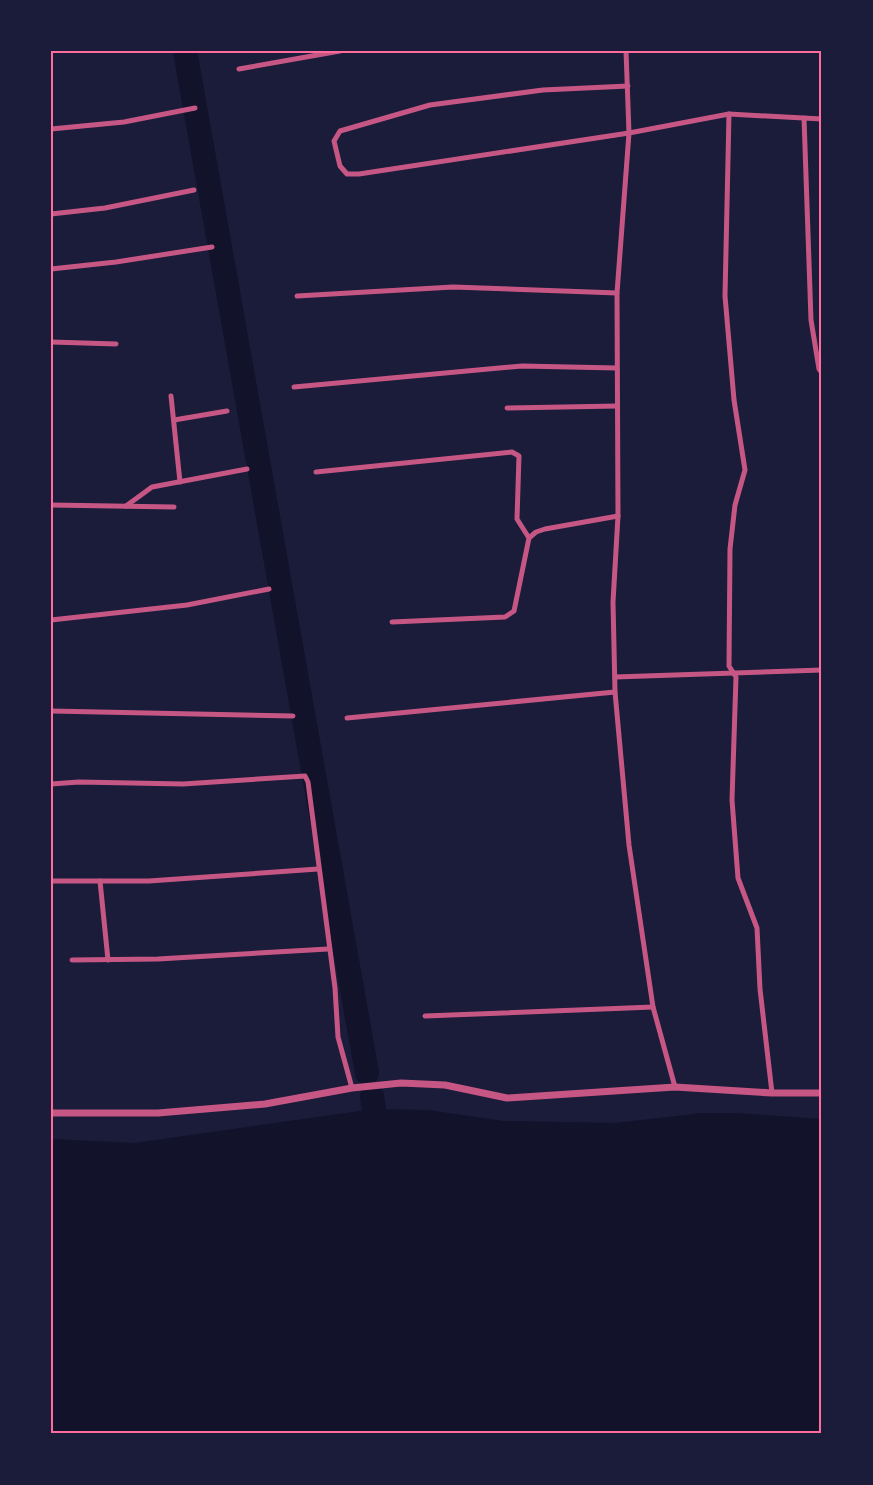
<svg xmlns="http://www.w3.org/2000/svg" width="873" height="1485" font-family="'Varela Round',sans-serif">
<style>
.water{fill:#12122b}
.lines{fill:none;stroke-linecap:round;stroke-linejoin:round}
.river{stroke:#12122b;stroke-width:24}
.minor{stroke:#c65784;stroke-width:5}
.tertiary{stroke:#c65784;stroke-width:7}
.neatline{fill:none;stroke:#ff6b9d;stroke-width:2}
</style>
<rect width="100%" height="100%" fill="#1b1b3a"/>
<path class="water" d="M374,1109L428,1110L503,1121L615,1123L702,1113H735L822,1119V1434H51V1139L135,1143Z"/>
<g class="lines">
<g class="river">
<path d="M185,51L367,1073"/>
<path d="M372,1096L374,1109"/>
</g>
<g class="minor">
<path d="M626,51L629,133L617,293L618,516L613,602L615,692L629,845L653,1007L675,1087"/>
<path d="M239,69L340,51"/>
<path d="M628,86L543,90L430,105L340,131L334,141L340,166L347,174H359L629,133L729,114L822,119"/>
<path d="M729,114L725,296L734,400L745,470L735,505L730,549L729,666L736,677L732,800L738,878L757,928L760,989L772,1093"/>
<path d="M804,118L811,320L819,369L822,373"/>
<path d="M51,129L124,122L195,108"/>
<path d="M51,214L105,208L194,190"/>
<path d="M51,269L116,262L212,247"/>
<path d="M297,296L453,287L617,293"/>
<path d="M51,342L116,344"/>
<path d="M294,387L522,366L617,368"/>
<path d="M171,396L180,482"/>
<path d="M507,408L617,406"/>
<path d="M174,420L227,411"/>
<path d="M316,472L512,452L519,456L517,519L529,538"/>
<path d="M51,505L174,507"/>
<path d="M126,506L152,487L247,469"/>
<path d="M51,620L187,605L269,589"/>
<path d="M392,622L505,617L514,611L529,538L536,532L545,529L618,516"/>
<path d="M615,677L822,670"/>
<path d="M51,711L293,716"/>
<path d="M347,718L615,692"/>
<path d="M51,784L79,782L183,784L305,776L308,782L335,988L338,1037L352,1088"/>
<path d="M51,881H149L318,869"/>
<path d="M100,881L108,960"/>
<path d="M72,960L158,959L328,949"/>
<path d="M425,1016L653,1007"/>
</g>
<path class="tertiary" d="M51,1113H158L265,1104L352,1088L401,1083L445,1085L507,1098L675,1087L772,1093H822"/>
</g>
<rect width="873" height="1485" fill="none" stroke="#1b1b3a" stroke-width="105"/>
<rect x="52" y="52" width="768" height="1380" class="neatline"/>
</svg>
